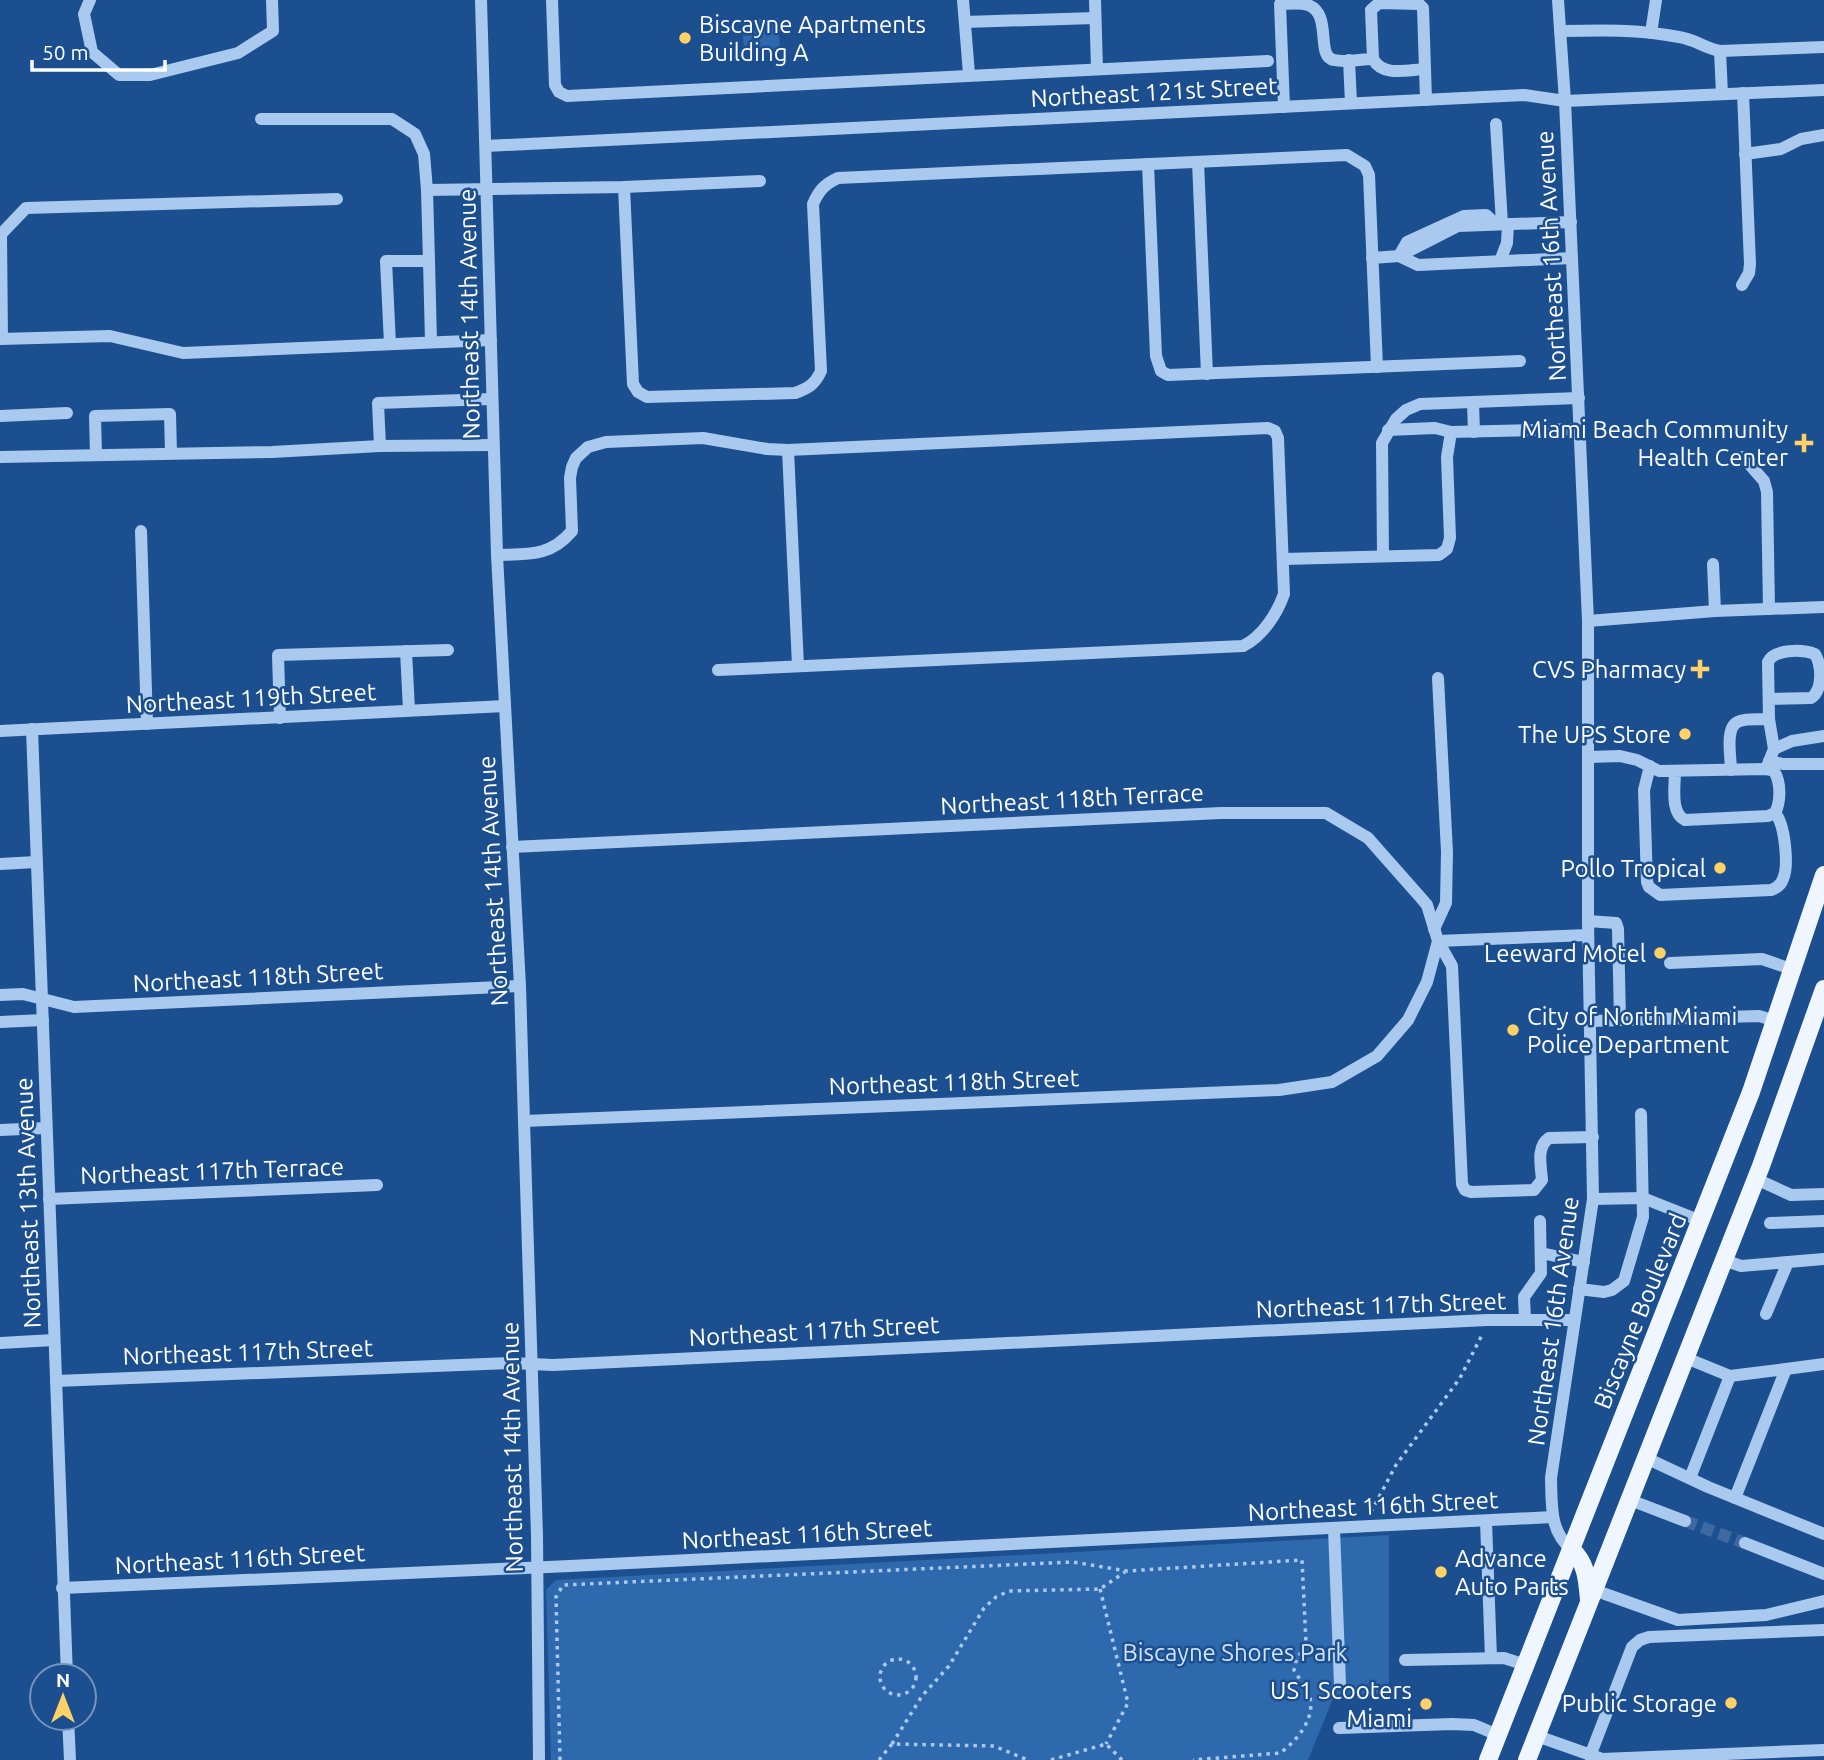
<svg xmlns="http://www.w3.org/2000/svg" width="1824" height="1760" font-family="Ubuntu,sans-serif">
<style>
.green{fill:#2e69ad}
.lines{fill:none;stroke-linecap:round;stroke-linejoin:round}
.minor-tunnel{stroke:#3d69a0;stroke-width:12;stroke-dasharray:12 6;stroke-linecap:butt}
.path{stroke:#a9c9ee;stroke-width:3.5;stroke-dasharray:3.5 5;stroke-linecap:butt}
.minor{stroke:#a9c9ee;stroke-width:12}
.major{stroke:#f0f6ff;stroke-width:18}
.poi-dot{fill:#ffd166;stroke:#1b4f8f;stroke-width:2.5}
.labels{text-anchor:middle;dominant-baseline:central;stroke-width:5;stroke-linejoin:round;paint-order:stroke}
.poi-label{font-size:24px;fill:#fff;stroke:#1b4f8f;text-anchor:end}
.street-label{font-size:24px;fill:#fff;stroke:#1b4f8f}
.park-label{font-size:24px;fill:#cfe3fa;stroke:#1b4f8f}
</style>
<rect width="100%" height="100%" fill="#1b4f8f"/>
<g class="green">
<path d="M778,18L780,50L744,52L742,20Z"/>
<path d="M1389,1535V1693L1334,1696L1308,1760H551L546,1590L556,1580Z"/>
</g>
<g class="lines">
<path class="minor-tunnel" d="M1685,1521L1745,1543"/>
<g class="path">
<path d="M1371,1512L1396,1465L1460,1378L1482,1335"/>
<path d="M1100,1589L1128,1703L1106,1744"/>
<circle cx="898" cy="1677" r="18"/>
<path d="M892,1744L922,1696L949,1666L984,1608L996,1597L1009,1591L1100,1589L1125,1572"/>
<path d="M560,1760L556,1597L563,1585L1073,1562L1127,1571L1302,1560L1306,1643L1296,1661L1294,1670C1299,1679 1306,1686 1309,1695C1317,1717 1297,1741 1280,1753L1193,1760"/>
<path d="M879,1760L892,1744L994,1746L1028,1760"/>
<path d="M1051,1760L1106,1744L1122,1760"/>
</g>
<g class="minor">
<path d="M90,0L84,14L92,52L119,75H150L238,53L273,31L272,0"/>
<path d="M481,0L497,555L520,986L524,1121L537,1536L539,1760"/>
<path d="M552,0L555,85L559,92L567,96L1268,61"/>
<path d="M963,0L969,74"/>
<path d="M1095,0L1097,69"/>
<path d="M1558,0L1565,101L1588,621V921L1593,1199L1551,1478C1552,1505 1549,1531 1572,1550"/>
<path d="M965,22L1095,18"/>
<path d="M1560,31C1600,30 1639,29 1679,37C1694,39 1705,48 1720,51L1722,94"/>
<path d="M1651,33L1656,0"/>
<path d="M1720,51L1824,47"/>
<path d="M1373,59C1383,77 1406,70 1425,69"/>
<path d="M1349,60L1351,103"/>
<path d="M1284,107L1280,4C1289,4 1300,2 1308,5C1333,14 1315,57 1334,60C1346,63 1361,59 1373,59L1371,10L1379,3L1419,4L1423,8L1426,100"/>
<path d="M261,119H392L415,134L424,154L427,190"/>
<path d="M1496,124L1502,224"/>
<path d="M486,146L1524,95L1565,101L1824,90"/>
<path d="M1745,154L1781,149L1801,139L1824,135"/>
<path d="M1198,162L1207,374"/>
<path d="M1148,164L1156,356L1161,371L1168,375L1520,361"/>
<path d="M624,187L633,384L638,392L647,397L795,393C809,388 815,384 821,371L813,204C819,190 825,184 838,178L1347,155L1365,166L1369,175L1377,367"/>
<path d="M1399,256L1418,265L1572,258"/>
<path d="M1399,256L1407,242L1453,221L1464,216L1486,215L1496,224"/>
<path d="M1372,258L1399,256L1458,226L1571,222"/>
<path d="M429,261L427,190L624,187L760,181"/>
<path d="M1500,261L1507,243L1508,224"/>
<path d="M1742,285L1749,273L1750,264L1743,93"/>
<path d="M0,339L110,336L183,353L491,340"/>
<path d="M2,339L1,234L26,208L337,199"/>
<path d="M390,344L386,261H429L431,342"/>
<path d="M491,399L378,403L380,446L493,445"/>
<path d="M1473,403L1474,432"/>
<path d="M0,416L67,413"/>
<path d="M1388,430L1435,428L1451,432"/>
<path d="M788,450L798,666"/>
<path d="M96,455L95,416L170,414L171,453"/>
<path d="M0,457L272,452L380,446"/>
<path d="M1743,457L1764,481L1767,492L1769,609"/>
<path d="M141,531L147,724"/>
<path d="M497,555C528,554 550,557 572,531L570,478L572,467L576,458L588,447L606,442L703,438L767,449L788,450L1268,428L1275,431L1278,438L1284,594C1277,614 1262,637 1243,646L718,670"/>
<path d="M1383,556L1382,443L1396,419L1406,410L1420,404L1579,398"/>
<path d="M1284,559L1439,555L1447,549L1450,538L1447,457L1451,432L1580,429"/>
<path d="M1713,564L1715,611"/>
<path d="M1588,621L1715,611L1824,607"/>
<path d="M406,651L409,710"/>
<path d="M1769,699L1811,698C1823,690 1822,666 1815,654C1802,649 1774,649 1768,662L1769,719"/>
<path d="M280,718L278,655L448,650"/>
<path d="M32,729L67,1676"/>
<path d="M0,731L505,706"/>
<path d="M1774,749L1792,741L1824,736"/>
<path d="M1589,757L1620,756L1637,760L1659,771L1766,769L1774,771C1781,782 1781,802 1775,813L1768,816L1685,820C1670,813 1675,786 1675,771"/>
<path d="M1769,761L1783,764H1824"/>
<path d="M1650,766L1644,790L1647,882L1649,887L1660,895L1771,890C1777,888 1781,885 1783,879C1789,866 1785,824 1775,813"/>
<path d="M1731,770C1731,757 1724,725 1740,721C1749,718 1760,720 1769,719L1774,749L1766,769"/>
<path d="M512,847L1221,813H1326L1368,838L1421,898L1427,905L1438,941L1427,982L1408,1020L1377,1056L1332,1082L1279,1090L524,1121"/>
<path d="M0,864L36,862"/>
<path d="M1588,921L1616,923L1618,929L1620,1020"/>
<path d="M1434,929L1446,903L1447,852L1438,678"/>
<path d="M1588,935L1438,941L1452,966L1462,1184L1465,1190L1471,1192L1534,1190L1542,1180C1541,1166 1536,1147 1549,1138L1593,1137"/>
<path d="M1670,963L1762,959L1794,970"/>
<path d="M0,995L23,994L74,1007L520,986"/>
<path d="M1590,1021L1759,1016L1776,1021"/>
<path d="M0,1022L43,1020"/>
<path d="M0,1130L46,1128"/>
<path d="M1756,1179L1791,1195L1824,1194"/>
<path d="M49,1199L377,1185"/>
<path d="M1593,1199L1643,1198L1701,1221"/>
<path d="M1770,1223L1824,1221"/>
<path d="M1541,1253L1584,1262"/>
<path d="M1724,1260L1741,1266L1788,1262L1766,1314"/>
<path d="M1788,1262L1824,1259"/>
<path d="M1579,1289L1604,1292L1612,1290L1624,1281L1643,1217L1641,1114"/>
<path d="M1525,1320L1524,1297L1541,1273L1540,1221"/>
<path d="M0,1343L54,1340"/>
<path d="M1686,1358L1730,1376L1786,1369L1735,1498"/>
<path d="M1786,1369L1824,1364"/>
<path d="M56,1381L511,1363L553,1365L1487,1320H1574"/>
<path d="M1646,1458L1708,1487L1824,1534"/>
<path d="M1690,1478L1730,1376"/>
<path d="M1630,1500L1685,1521"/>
<path d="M1486,1521L1491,1658"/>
<path d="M1334,1529L1340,1684"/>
<path d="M1745,1543L1824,1574"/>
<path d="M62,1588L570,1566L1553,1517"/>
<path d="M1594,1590L1678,1620L1766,1615L1824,1601"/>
<path d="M1405,1660L1504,1658L1526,1665"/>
<path d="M68,1718L70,1760"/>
<path d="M1339,1728L1452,1724L1474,1725L1498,1735"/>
<path d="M1537,1736L1602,1759L1824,1750"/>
<path d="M1590,1756L1632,1647L1640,1640L1649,1637L1824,1630"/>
</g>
<g class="major">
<path d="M1572,1550C1587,1564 1587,1580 1589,1600"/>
<path d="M1488,1760L1751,1092L1824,875"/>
<path d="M1527,1760L1761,1166L1824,989"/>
</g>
</g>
<g class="poi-dot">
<circle cx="685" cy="38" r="7"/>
<path d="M1800.5 432.5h7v7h7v7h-7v7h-7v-7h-7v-7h7z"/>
<path d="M1696.5 658.5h7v7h7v7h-7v7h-7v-7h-7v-7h7z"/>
<circle cx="1685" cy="734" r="7"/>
<circle cx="1720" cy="868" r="7"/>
<circle cx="1660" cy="953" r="7"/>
<circle cx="1513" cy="1030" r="7"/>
<circle cx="1441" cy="1572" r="7"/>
<circle cx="1731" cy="1703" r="7"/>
<circle cx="1426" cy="1704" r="7"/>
</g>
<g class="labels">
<g class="poi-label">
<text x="699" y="24" text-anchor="start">Biscayne Apartments<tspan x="699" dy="28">Building A</tspan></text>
<text x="1788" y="429">Miami Beach Community<tspan x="1788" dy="28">Health Center</tspan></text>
<text x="1686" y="669">CVS Pharmacy</text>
<text x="1671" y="734">The UPS Store</text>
<text x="1706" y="868">Pollo Tropical</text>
<text x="1646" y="953">Leeward Motel</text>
<text x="1527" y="1016" text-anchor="start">City of North Miami<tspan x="1527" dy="28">Police Department</tspan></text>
<text x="1455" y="1558" text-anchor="start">Advance<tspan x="1455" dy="28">Auto Parts</tspan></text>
<text x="1412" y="1690">US1 Scooters<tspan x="1412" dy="28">Miami</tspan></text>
<text x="1717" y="1703">Public Storage</text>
</g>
<g class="street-label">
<text transform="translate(1154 92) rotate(-3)">Northeast 121st Street</text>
<text transform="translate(1551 256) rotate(-93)">Northeast 16th Avenue</text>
<text transform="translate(469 314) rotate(-91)">Northeast 14th Avenue</text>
<text transform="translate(251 698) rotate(-3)">Northeast 119th Street</text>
<text transform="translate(1072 799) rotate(-3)">Northeast 118th Terrace</text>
<text transform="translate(493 881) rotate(-93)">Northeast 14th Avenue</text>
<text transform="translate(258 977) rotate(-3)">Northeast 118th Street</text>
<text transform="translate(954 1082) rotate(-2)">Northeast 118th Street</text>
<text transform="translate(212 1171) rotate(-2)">Northeast 117th Terrace</text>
<text transform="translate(28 1203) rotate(-92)">Northeast 13th Avenue</text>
<text transform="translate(1381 1305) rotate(-2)">Northeast 117th Street</text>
<text transform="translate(1640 1311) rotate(-68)">Biscayne Boulevard</text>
<text transform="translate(1553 1321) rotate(-82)">Northeast 16th Avenue</text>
<text transform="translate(814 1331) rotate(-3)">Northeast 117th Street</text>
<text transform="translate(248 1352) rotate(-2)">Northeast 117th Street</text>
<text transform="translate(512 1447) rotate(-91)">Northeast 14th Avenue</text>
<text transform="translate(1373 1506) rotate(-3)">Northeast 116th Street</text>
<text transform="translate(807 1534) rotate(-3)">Northeast 116th Street</text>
<text transform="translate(240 1559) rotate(-3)">Northeast 116th Street</text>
</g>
<g class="park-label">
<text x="1235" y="1652">Biscayne Shores Park</text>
</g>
</g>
<g transform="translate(63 1697)"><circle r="33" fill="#1b4f8f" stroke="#7695bc" stroke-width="2"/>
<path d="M0-5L12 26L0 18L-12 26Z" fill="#ffd166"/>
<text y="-10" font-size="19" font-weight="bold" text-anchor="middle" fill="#ffffff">N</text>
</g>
<path d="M32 60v10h133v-10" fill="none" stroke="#ffffff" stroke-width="3.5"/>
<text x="42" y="60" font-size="21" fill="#ffffff" stroke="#1b4f8f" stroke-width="5" paint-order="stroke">50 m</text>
</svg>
